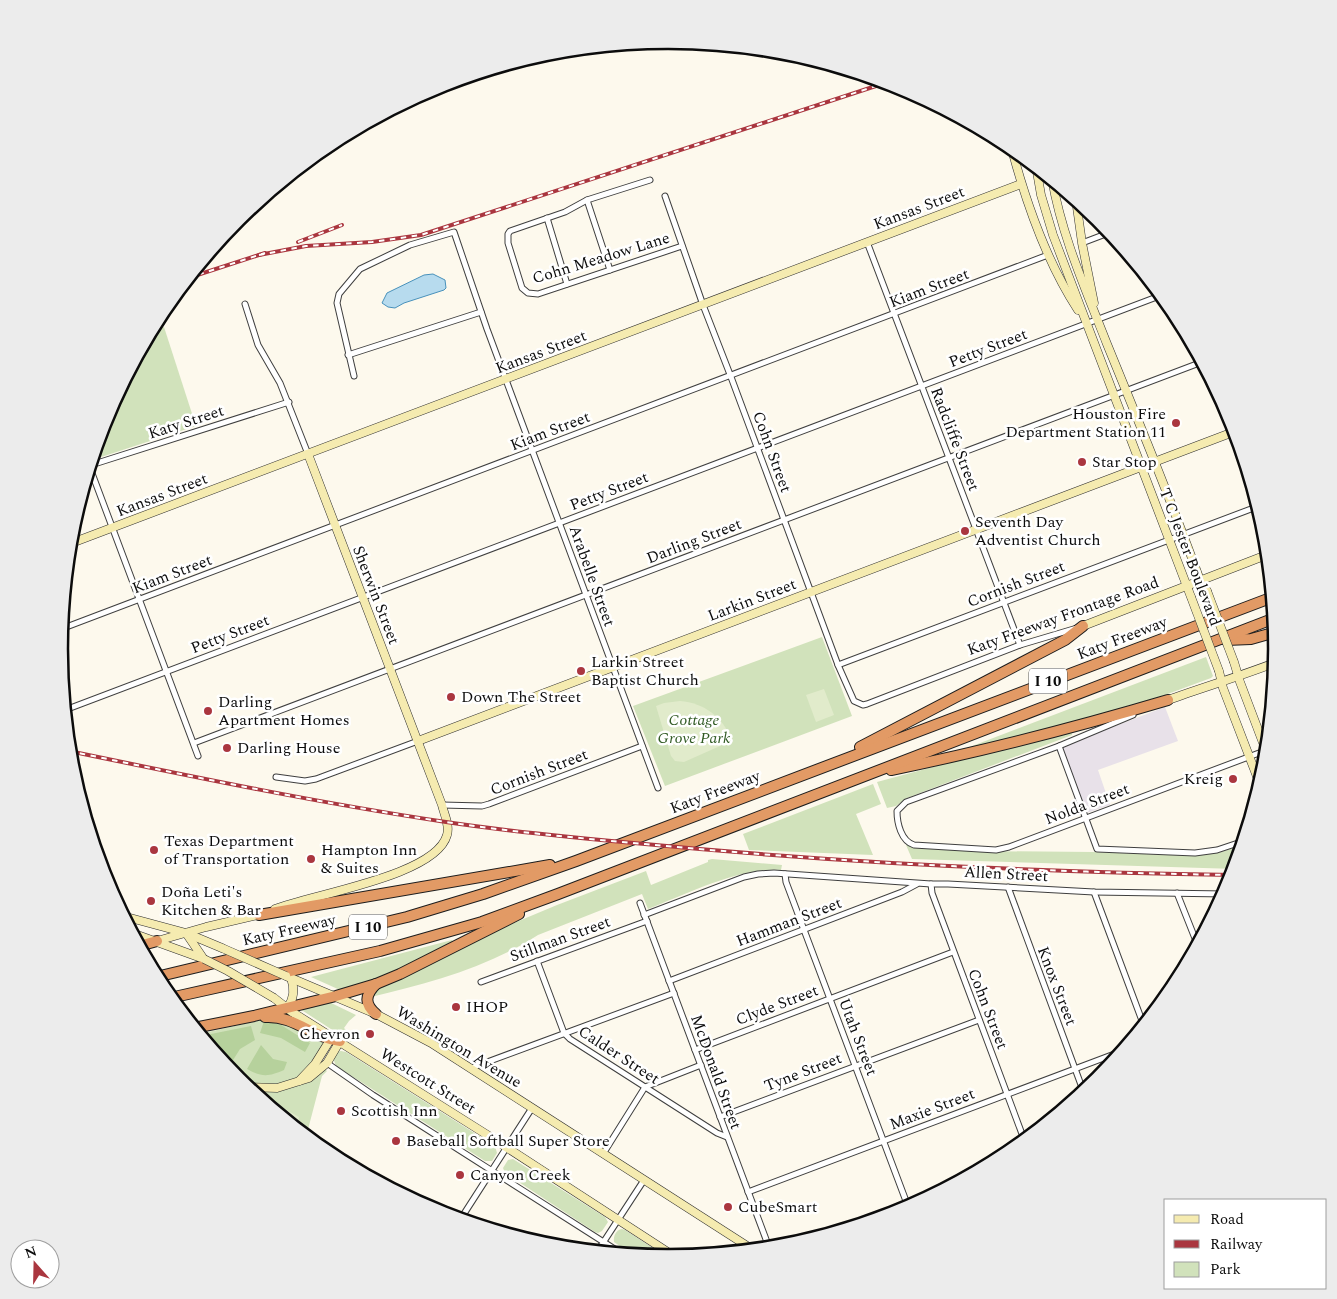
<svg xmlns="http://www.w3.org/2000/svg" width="1337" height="1299" font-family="Spectral,serif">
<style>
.industrial{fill:#e8e1e9}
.green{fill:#d1e2bb}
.forest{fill:#b6d19c}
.pitch{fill:#e1ebcb}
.water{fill:#b7dbee;stroke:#4891bb}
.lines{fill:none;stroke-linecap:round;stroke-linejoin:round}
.street-casing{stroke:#3f3f3f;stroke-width:7}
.secondary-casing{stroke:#2e2e2e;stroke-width:9}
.highway-casing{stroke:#1d1d1d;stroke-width:12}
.street{stroke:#fff;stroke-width:5}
.secondary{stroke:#f5ebb0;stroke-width:8}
.highway{stroke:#e29a65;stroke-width:10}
.rail-casing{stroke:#aa363f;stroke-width:4}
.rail{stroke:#fff;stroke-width:2;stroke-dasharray:5.5;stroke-linecap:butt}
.secondary-bridge-casing{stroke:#2e2e2e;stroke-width:9;stroke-linecap:butt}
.secondary-bridge{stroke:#f5ebb0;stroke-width:8}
.poi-dot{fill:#aa363f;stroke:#fff;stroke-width:2}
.labels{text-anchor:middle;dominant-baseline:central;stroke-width:5;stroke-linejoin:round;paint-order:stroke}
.shield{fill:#fff;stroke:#555;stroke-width:1}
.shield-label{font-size:15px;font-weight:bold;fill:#0c0c0c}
.street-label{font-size:16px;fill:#0c0c0c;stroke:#fff}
.poi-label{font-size:16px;fill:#0c0c0c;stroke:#fff;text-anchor:start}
.park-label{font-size:16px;font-style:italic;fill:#325b25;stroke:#fff}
.rim{fill:none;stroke:#0c0c0c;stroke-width:2.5}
</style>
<rect width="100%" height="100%" fill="#fdf9ed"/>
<path class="industrial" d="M1165,707L1178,741L1098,770L1110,805L1087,813L1062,750L1063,746Z"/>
<g class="green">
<path d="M164,327L196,426L92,460L106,416L151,331Z"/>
<path d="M822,637L852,716L665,786L633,706Z"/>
<path d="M1206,657L1213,676L1211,678L1154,699L969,752L967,748Z"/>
<path d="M1071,730L1072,735L907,798L896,806L887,808L877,782Z"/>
<path d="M873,784L881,804L856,814L873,855L749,850L743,834Z"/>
<path d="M906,845L971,851L1093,852L1194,856L1218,853L1243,845L1236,869L912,859Z"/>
<path d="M712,859L782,865L781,870C740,867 687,894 648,909L642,894L538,935C489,967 427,984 371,997L374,989L485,935L557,905L646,871L651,885L708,862V860Z"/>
<path d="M452,940L454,944L382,978L340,990L311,977Z"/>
<path d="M327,1001L356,1015L349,1021L344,1028L354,1038L351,1042L300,1009Z"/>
<path d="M266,1019H276L322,1040L323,1045L314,1060L327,1071L322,1076L306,1137L237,1080L199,1034Z"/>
<path d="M341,1051L346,1052L495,1146L497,1153L492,1161H485L336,1066L333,1058L336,1052Z"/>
<path d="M513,1159L605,1217L608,1222L602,1231L598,1233L595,1232L505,1173L503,1168L508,1160Z"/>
<path d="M622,1229L625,1230L670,1259L633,1255L614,1242C613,1236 616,1230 622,1229Z"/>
</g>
<g class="forest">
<path d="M264,1021L281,1025L310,1043L305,1052L281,1038L260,1033Z"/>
<path d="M251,1026L255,1040L240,1049L228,1068L201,1036Z"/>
<path d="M261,1045L273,1059L287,1062L284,1070C268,1077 262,1077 247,1069Z"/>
</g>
<g class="pitch">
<path d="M824,689L834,715L816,722L806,695Z"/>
<path d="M680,701C704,703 723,717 731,739L729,742L684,762L675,761L671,756L656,706L664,703Z"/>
<path d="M261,1099H267L299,1117L296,1129Z"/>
</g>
<path class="water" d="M433,274L445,280L446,288L444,290L404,303L395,308L388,307L382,303L387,293L424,275Z"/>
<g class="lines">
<defs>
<g id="street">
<path d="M650,180L587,200L565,212L510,231L508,234V243L522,288L528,293L538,294L682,246"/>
<path d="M665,196L703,305L731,377L838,665L854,701L863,705L867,704L1020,645L1077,628"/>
<path d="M587,200L610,270"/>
<path d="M547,218L567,284"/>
<path d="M867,242L1020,645"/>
<path d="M1082,243L1111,232"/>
<path d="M245,304L258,345L280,383L308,454"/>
<path d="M348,355L481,312"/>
<path d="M354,376L337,303L339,294L360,269L410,245L454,232L487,329L658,788"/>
<path d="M91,465L289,402"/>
<path d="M90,468L198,756"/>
<path d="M61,629L1048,255"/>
<path d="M838,665L1259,506"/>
<path d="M65,710L1162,295"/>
<path d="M1133,715L1059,746L906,802L897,811C897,823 901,841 914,845L996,850L1009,847L1267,750"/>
<path d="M194,743L1202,362"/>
<path d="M1059,746L1097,849L1195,853L1217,850L1244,841"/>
<path d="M276,777L305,781L316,779L418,741"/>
<path d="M442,805L482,806L489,804L642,746"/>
<path d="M785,874L786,882L909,1209"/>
<path d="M931,884L932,893L1025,1142"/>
<path d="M1008,887L1084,1093"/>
<path d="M1094,892L1144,1026"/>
<path d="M1177,893L1198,946"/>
<path d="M640,903L767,1242V1249"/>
<path d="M644,915L744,877L758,874L774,873L931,884H948L1094,892L1226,894"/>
<path d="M537,961L564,1033L570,1039L717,1133L727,1137"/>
<path d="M669,981L902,892L917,884"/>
<path d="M481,982L647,921"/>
<path d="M695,1050L953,952"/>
<path d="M327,1063L373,1095L624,1255"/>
<path d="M471,1068L674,993"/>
<path d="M720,1117L979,1020"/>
<path d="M318,1147L360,1173"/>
<path d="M603,1154L645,1087L701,1065"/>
<path d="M748,1192L1125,1050"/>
<path d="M460,1220L532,1108"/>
<path d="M597,1252L644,1180"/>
</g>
<g id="secondary">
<path d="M1011,146C1026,203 1046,261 1078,310"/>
<path d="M1036,166L1041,195L1053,235L1191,597"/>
<path d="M1052,179C1062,237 1086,290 1107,344C1139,422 1171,500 1200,580L1207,591"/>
<path d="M1076,200L1082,243L1094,303"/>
<path d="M69,544L1021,184"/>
<path d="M1083,626L1269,554"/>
<path d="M1234,662L1240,682L1268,756"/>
<path d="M1219,671L1223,688L1261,787"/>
<path d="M1168,700C1204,687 1241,676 1277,662"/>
<path d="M418,741L1236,431"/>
<path d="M275,909C313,894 436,876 447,835C450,825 444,814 442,805L308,454"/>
<path d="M123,916L186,933L222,948"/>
<path d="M132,933L204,959"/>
<path d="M186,933L203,958"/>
<path d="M157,941L206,927L262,914"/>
<path d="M286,976L376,1014L431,1043L755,1251"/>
<path d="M274,998L292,1012L489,1136L677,1258"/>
<path d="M288,1007C294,998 295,989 291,978"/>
<path d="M299,1081L315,1064L330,1040"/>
<path d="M246,1087L277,1088L309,1078L327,1063L340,1041"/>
</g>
<g id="highway">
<path d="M1226,640L1251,639L1276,632"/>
<path d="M860,747L1065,640L1083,626"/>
<path d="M891,770C984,751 1077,727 1168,700"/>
<path d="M259,915L550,865"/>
<path d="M139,946L157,941"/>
<path d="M156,977L407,917L483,894L576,861L1273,597"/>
<path d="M376,984C365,995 364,1004 376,1014"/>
<path d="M170,998L380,951L482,922L558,894L1275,618"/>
<path d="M265,1017C294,1015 313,1038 340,1041"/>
<path d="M194,1028L254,1016L336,996L376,984L400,974L519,914"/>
</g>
</defs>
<use href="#street" class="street-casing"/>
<use href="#secondary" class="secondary-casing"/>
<use href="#highway" class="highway-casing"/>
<use href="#street" class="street"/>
<use href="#secondary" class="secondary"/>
<use href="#highway" class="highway"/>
<defs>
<g id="rail">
<path d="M298,242L342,225"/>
<path d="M259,255L306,246L372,242L421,235L888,82"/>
<path d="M188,278L265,253"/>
<path d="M69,751C194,777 319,803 446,822C512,832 578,838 645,844C841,863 1037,872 1234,875"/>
</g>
</defs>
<use href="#rail" class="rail-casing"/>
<use href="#rail" class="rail"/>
<defs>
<g id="secondary-bridge">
<path d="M1207,591L1234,662"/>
<path d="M1191,597L1219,671"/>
<path d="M222,948L286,976"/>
<path d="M204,959L228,971L274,998"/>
</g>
</defs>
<use href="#secondary-bridge" class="secondary-bridge-casing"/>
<use href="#secondary-bridge" class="secondary-bridge"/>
</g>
<g class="poi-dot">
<circle cx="1176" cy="423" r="5"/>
<circle cx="1082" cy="462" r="5"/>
<circle cx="965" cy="531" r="5"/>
<circle cx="581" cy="671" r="5"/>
<circle cx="451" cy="697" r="5"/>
<circle cx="208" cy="711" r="5"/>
<circle cx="227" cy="748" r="5"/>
<circle cx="1233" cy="779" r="5"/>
<circle cx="154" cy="850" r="5"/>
<circle cx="311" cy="859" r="5"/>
<circle cx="151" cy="901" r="5"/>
<circle cx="456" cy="1007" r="5"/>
<circle cx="370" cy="1034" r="5"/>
<circle cx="341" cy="1111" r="5"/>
<circle cx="396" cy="1141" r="5"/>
<circle cx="460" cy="1175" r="5"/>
<circle cx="728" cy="1207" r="5"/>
</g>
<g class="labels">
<g class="shield">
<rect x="1029" y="668.5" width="38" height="25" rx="4"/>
<rect x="349" y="914.5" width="38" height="25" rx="4"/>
</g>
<g class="shield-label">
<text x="1048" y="681">I 10</text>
<text x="368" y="927">I 10</text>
</g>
<g class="street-label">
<text transform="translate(919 208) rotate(-21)">Kansas Street</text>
<text transform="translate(601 258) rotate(-17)">Cohn Meadow Lane</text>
<text transform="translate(929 288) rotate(-21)">Kiam Street</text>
<text transform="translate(988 348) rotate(-21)">Petty Street</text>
<text transform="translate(541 352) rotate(-21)">Kansas Street</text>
<text transform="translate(186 422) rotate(-18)">Katy Street</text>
<text transform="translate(550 431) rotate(-21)">Kiam Street</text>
<text transform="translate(955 439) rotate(69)">Radcliffe Street</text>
<text transform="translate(772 452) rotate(70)">Cohn Street</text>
<text transform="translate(609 491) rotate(-21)">Petty Street</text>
<text transform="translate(162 495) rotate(-21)">Kansas Street</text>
<text transform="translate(694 541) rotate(-21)">Darling Street</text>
<text transform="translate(1190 557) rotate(69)">T C Jester Boulevard</text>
<text transform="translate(172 574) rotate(-21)">Kiam Street</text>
<text transform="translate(592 576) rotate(70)">Arabelle Street</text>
<text transform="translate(1016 584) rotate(-21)">Cornish Street</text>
<text transform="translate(376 595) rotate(69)">Sherwin Street</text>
<text transform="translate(752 600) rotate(-21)">Larkin Street</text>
<text transform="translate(1063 616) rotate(-20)">Katy Freeway Frontage Road</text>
<text transform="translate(230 634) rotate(-21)">Petty Street</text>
<text transform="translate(1122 638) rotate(-21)">Katy Freeway</text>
<text transform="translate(539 772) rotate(-21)">Cornish Street</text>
<text transform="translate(715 792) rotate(-21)">Katy Freeway</text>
<text transform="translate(1087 804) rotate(-21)">Nolda Street</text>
<text transform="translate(1006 874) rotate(3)">Allen Street</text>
<text transform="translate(789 922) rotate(-21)">Hamman Street</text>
<text transform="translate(289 930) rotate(-13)">Katy Freeway</text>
<text transform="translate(560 939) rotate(-20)">Stillman Street</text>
<text transform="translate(1057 986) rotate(69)">Knox Street</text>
<text transform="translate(777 1005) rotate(-21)">Clyde Street</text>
<text transform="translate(988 1009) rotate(69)">Cohn Street</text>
<text transform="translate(858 1037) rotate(69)">Utah Street</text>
<text transform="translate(459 1047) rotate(31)">Washington Avenue</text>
<text transform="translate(619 1055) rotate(33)">Calder Street</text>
<text transform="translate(716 1072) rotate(70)">McDonald Street</text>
<text transform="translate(803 1072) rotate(-21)">Tyne Street</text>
<text transform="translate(428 1081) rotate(32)">Westcott Street</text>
<text transform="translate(932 1109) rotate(-21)">Maxie Street</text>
</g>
<g class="poi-label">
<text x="1166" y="414" text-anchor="end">Houston Fire<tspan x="1166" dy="18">Department Station 11</tspan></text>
<text x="1092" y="462">Star Stop</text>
<text x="975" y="522">Seventh Day<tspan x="975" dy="18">Adventist Church</tspan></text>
<text x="591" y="662">Larkin Street<tspan x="591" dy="18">Baptist Church</tspan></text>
<text x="461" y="697">Down The Street</text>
<text x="218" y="702">Darling<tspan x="218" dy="18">Apartment Homes</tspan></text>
<text x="237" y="748">Darling House</text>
<text x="1223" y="779" text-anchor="end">Kreig</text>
<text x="164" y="841">Texas Department<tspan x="164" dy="18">of Transportation</tspan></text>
<text x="321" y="850">Hampton Inn<tspan x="321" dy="18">&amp; Suites</tspan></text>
<text x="161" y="892">Doña Leti's<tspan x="161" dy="18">Kitchen &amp; Bar</tspan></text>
<text x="466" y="1007">IHOP</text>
<text x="360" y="1034" text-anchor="end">Chevron</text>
<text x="351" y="1111">Scottish Inn</text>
<text x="406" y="1141">Baseball Softball Super Store</text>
<text x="470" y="1175">Canyon Creek</text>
<text x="738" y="1207">CubeSmart</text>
</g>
<g class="park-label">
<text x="694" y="720">Cottage<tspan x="694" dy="18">Grove Park</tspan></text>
</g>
</g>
<path d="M0 0H1337V1299H0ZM68 649a600 600 0 1 1 1200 0a600 600 0 1 1-1200 0Z" fill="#ececec" fill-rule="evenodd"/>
<path class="rim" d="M68 649a600 600 0 1 1 1200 0a600 600 0 1 1-1200 0Z"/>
<rect x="1164" y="1199" width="162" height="90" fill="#ffffff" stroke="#9e9e9e"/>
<rect x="1174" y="1215" width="25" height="8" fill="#f5ebb0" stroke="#9e9e9e"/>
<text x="1210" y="1224" font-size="15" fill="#0c0c0c">Road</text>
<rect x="1174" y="1240" width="25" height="8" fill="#aa363f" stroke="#9e9e9e"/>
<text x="1210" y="1249" font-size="15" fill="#0c0c0c">Railway</text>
<rect x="1174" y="1262" width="25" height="15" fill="#d1e2bb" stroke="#9e9e9e"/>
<text x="1210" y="1274" font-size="15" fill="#0c0c0c">Park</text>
<g transform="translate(35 1264) rotate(340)"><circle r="24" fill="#ffffff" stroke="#9e9e9e"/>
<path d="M0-4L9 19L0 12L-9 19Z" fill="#aa363f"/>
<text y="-8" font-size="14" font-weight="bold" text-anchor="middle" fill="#0c0c0c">N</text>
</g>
</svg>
